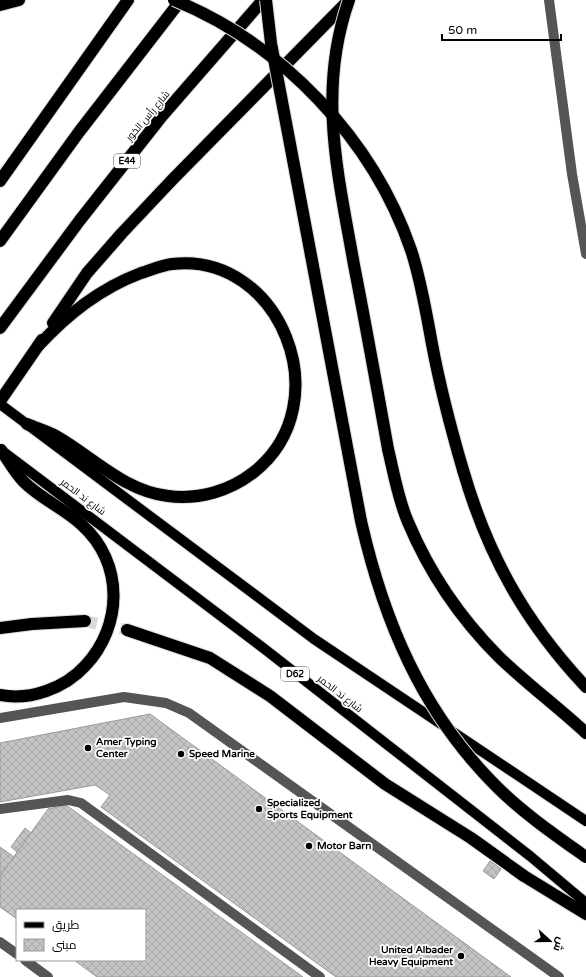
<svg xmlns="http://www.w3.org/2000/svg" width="586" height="977" font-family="'Varela Round',Cairo,sans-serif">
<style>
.building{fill:url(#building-cross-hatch);stroke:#999}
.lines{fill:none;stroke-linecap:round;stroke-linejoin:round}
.highway-tunnel{stroke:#d9d9d9;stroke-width:12;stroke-dasharray:12 6;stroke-linecap:butt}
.major-casing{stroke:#dbdbdb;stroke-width:12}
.highway-casing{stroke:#dbdbdb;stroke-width:14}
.minor{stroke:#555;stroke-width:10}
.major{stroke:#000;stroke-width:10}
.highway{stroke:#000;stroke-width:12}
.highway-bridge-casing{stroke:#dbdbdb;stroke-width:14;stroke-linecap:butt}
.highway-bridge{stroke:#000;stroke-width:12}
.poi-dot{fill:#000;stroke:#fff;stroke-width:1.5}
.labels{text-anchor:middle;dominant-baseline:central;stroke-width:3.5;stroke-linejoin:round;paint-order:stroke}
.shield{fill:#fff;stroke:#4c4c4c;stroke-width:1}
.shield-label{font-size:9px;font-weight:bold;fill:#000}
.street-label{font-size:10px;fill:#000;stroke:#fff}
.poi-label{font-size:10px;font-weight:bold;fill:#000;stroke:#fff;text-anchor:start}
</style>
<defs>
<pattern id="building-cross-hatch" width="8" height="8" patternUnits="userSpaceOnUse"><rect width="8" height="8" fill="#c4c4c4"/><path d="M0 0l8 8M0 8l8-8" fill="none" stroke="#a7a7a7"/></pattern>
</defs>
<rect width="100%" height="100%" fill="#fff"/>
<g class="building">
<path d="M150,714L511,977H336L101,807L110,795L95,785L0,802V743Z"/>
<path d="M66,805L303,977H97L74,960H145V910H17V919L0,907V876L48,809Z"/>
<path d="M25,828L31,833L17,852L11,847Z"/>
<path d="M0,847L14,857L0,876Z"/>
<path d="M490,861L501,869L494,879L483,871Z"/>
</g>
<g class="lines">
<path class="highway-tunnel" d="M85,621L127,630"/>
<defs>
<g id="major">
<path d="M0,404L314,639L586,821"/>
<path d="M5,453L262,647L530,856L586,903"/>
</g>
<g id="highway">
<path d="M0,5L19,0"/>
<path d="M0,181L128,0"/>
<path d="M0,241L79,132L181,0"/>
<path d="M53,323L87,273L122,233L173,179L349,0"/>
<path d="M0,328L80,220L162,116L263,0"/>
<path d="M0,401L42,340"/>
<path d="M27,424C36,428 47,431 56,436C93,457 124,491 168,496C199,500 230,491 254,472C341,403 280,251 172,264C162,265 151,270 141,273C99,289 68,314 38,346"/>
<path d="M388,449C394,474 398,499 408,522C429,572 461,619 499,657C527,684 558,707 586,733"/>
<path d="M463,470C488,556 525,622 586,687"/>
<path d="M0,628L32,624L85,621"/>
<path d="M127,630L210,658L270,696L385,784L471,838L524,876L586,914"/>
<path d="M0,695C30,701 65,688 85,666C123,626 124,563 82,525C65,509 41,499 24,482C15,473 8,460 1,450"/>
</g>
</defs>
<use href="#major" class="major-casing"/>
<use href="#highway" class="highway-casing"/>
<g class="minor">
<path d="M549,0L572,174L586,254"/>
<path d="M0,718L124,697L166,703L189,713L559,977"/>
<path d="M0,809L68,800L81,803L320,977"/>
<path d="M0,942L17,954"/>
<path d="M25,960L48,977"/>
</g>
<use href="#major" class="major"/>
<use href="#highway" class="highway"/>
<defs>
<g id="highway-bridge">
<path d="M174,0C282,44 373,139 411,250C421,280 426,312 432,344C440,387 451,429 463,470"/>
<path d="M266,0L271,43L361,521C384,622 422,712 496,786C523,813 555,835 586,857"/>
<path d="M349,0C317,91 338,174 354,265C366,326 377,388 388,449"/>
</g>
</defs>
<use href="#highway-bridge" class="highway-bridge-casing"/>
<use href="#highway-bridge" class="highway-bridge"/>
</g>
<g class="poi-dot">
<circle cx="88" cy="748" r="4"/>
<circle cx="181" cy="754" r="4"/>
<circle cx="259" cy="809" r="4"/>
<circle cx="309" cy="846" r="4"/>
<circle cx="461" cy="956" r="4"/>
</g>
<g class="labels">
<g class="shield">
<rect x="114" y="154" width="26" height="14" rx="3"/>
<rect x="281" y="667" width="28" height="14" rx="3"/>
</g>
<g class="shield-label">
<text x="127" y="161">E44</text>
<text x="295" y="674">D62</text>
</g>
<g class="street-label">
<text transform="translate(148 116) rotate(-50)">شارع رأس الخور</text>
<text transform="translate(83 497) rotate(37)">شارع ند الحمر</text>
<text transform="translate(340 694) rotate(38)">شارع ند الحمر</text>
</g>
<g class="poi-label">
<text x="96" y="742">Amer Typing<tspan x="96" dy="12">Center</tspan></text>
<text x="189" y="754">Speed Marine</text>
<text x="267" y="803">Specialized<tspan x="267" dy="12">Sports Equipment</tspan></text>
<text x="317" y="846">Motor Barn</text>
<text x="453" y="950" text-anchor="end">United Albader<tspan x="453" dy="12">Heavy Equipment</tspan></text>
</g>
</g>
<rect x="16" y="909" width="130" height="52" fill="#ffffff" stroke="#999999"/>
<rect x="24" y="922" width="20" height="6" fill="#000000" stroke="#999999"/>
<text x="52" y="929" font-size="12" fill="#000000">طريق</text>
<rect x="24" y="939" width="20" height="12" fill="url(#building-cross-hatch)" stroke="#999999"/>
<text x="52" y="949" font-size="12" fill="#000000">مبنى</text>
<g transform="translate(550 941) rotate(111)" stroke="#ffffff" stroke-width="3" paint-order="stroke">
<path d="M0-3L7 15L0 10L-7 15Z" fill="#000000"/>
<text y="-6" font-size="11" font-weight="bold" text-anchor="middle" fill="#000000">ش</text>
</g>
<path d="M442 34v6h119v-6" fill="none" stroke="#000000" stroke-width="2"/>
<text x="448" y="34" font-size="12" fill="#000000" stroke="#ffffff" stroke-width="3" paint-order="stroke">50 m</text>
</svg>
